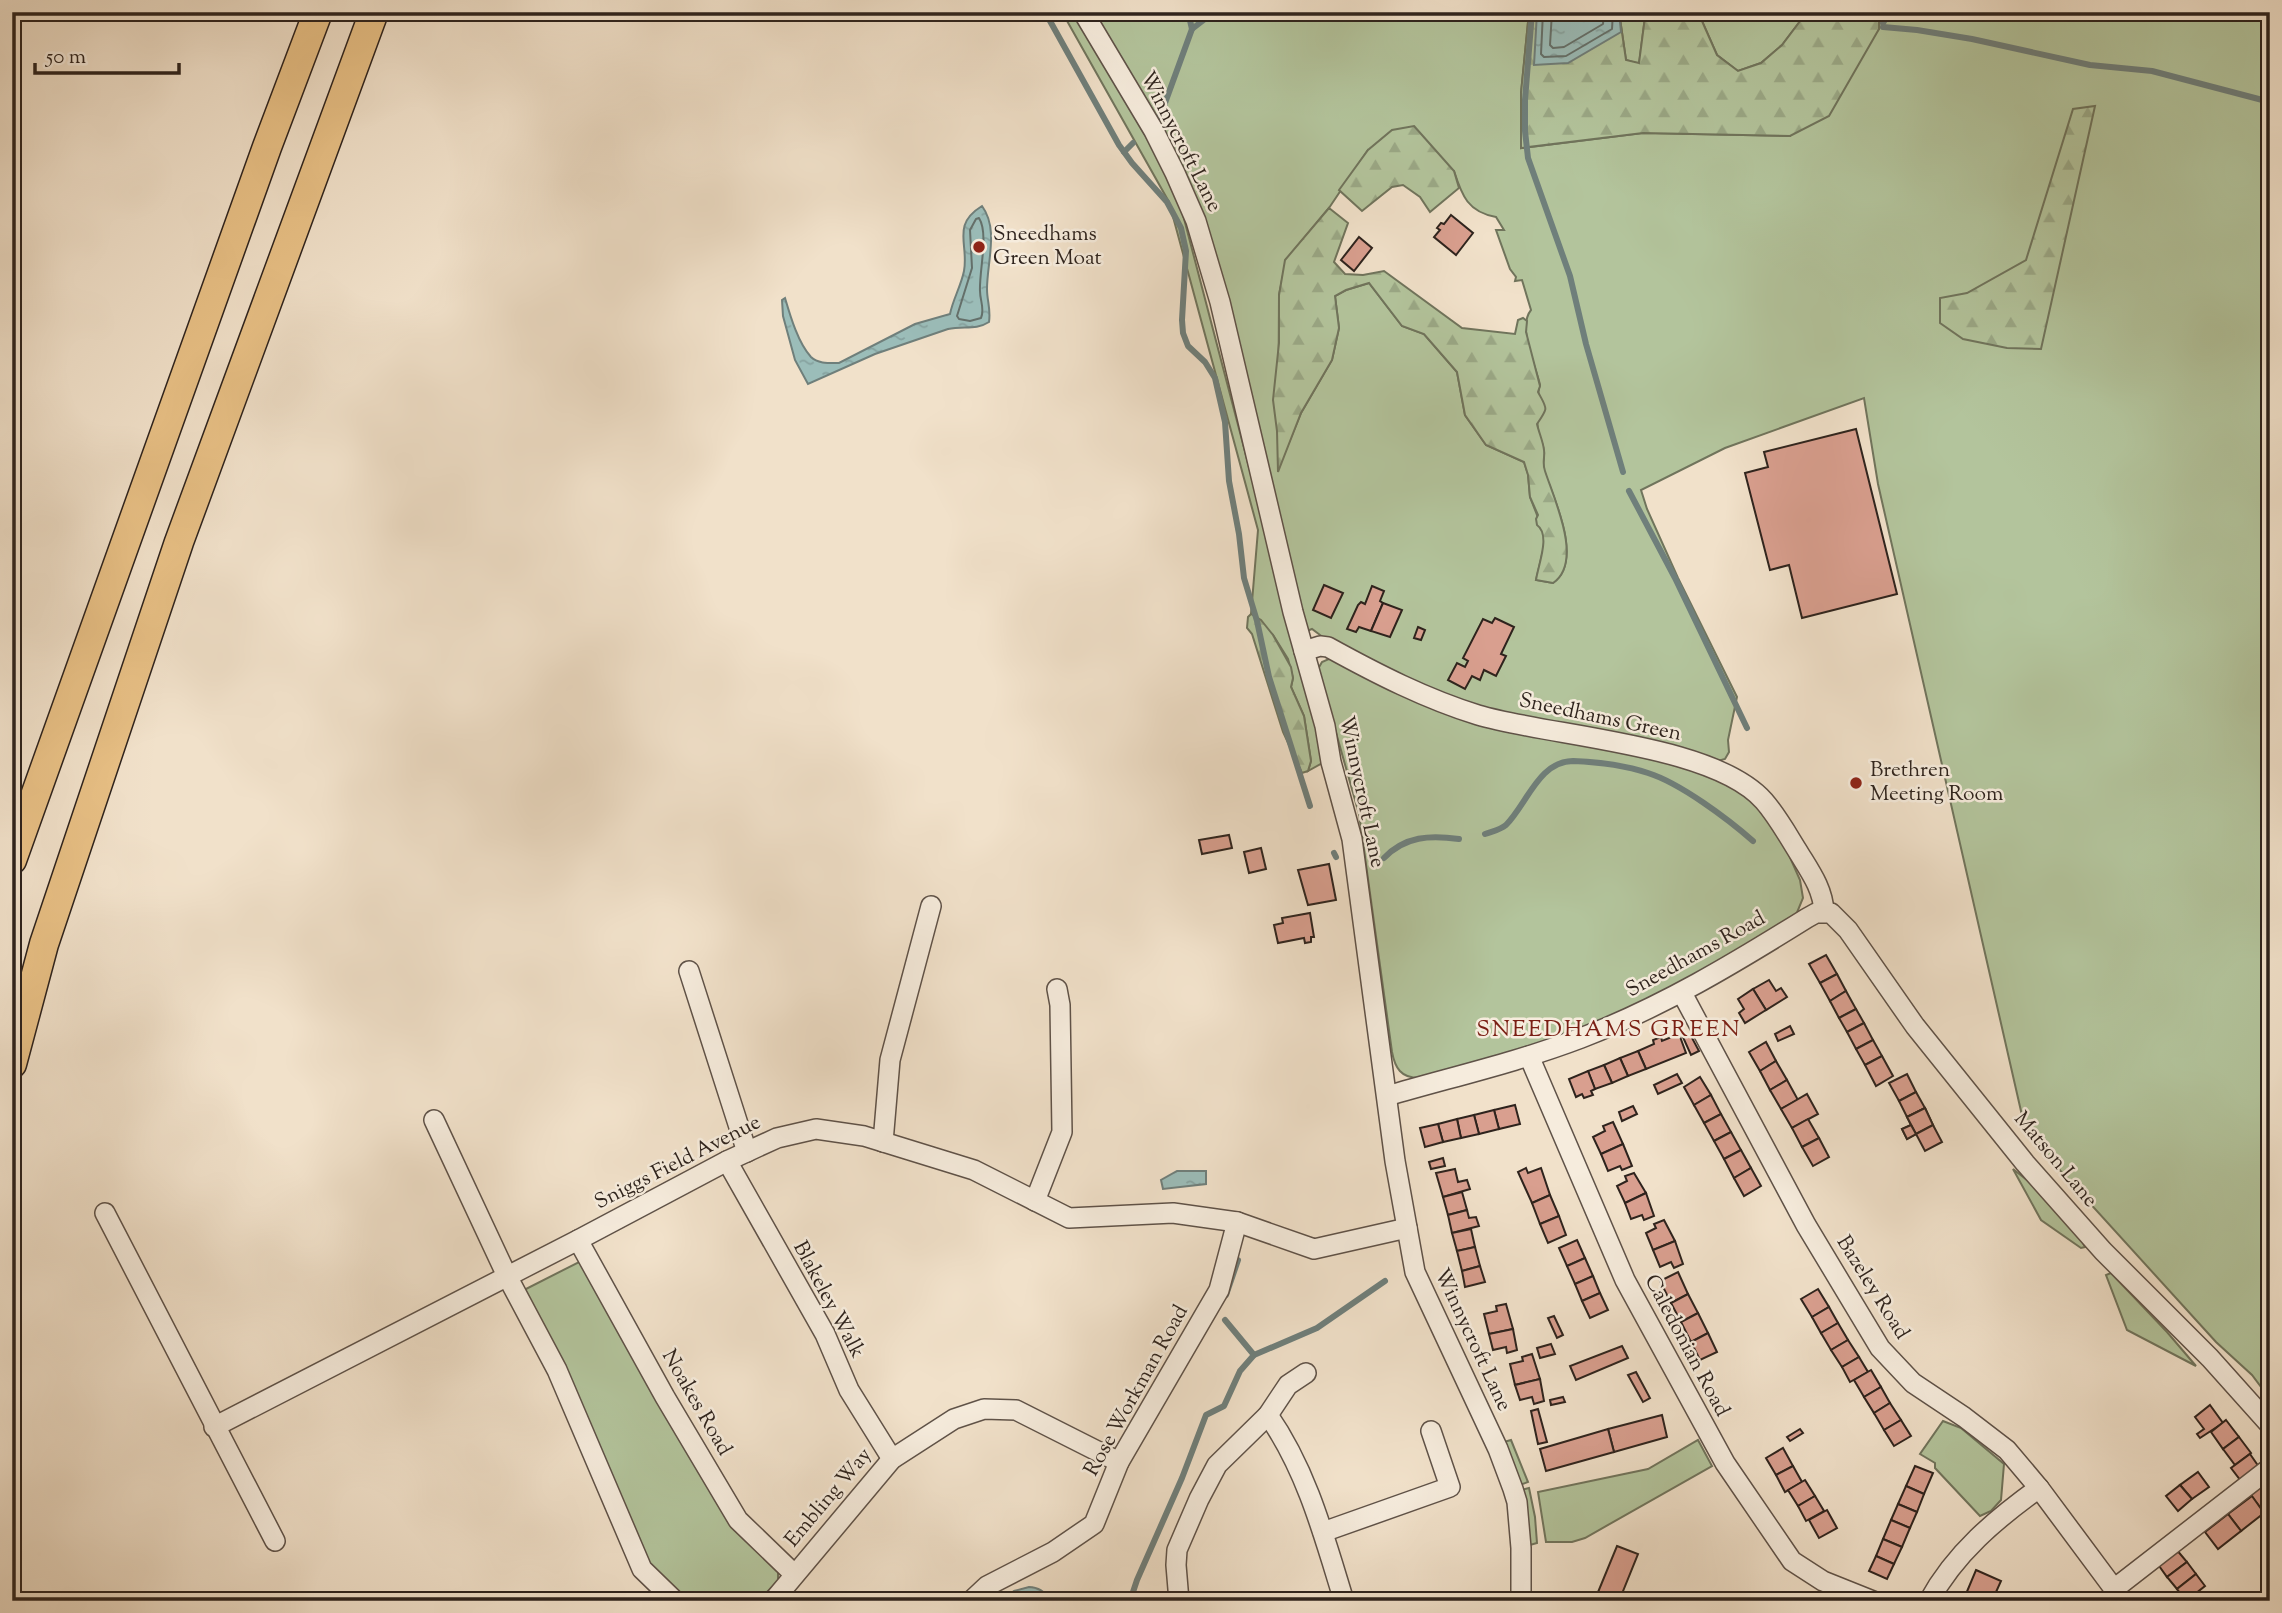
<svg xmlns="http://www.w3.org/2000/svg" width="2282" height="1613" font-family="'Sorts Mill Goudy',serif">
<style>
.green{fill:#b3c49c;stroke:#70745c;stroke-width:2;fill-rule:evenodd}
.forest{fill:url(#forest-firs);stroke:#70745c;stroke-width:2}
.water{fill:url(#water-ripples);stroke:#6f7f7b;stroke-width:2}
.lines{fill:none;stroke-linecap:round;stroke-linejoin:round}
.shore{stroke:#64706b;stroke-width:2}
.stream{stroke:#6f7f7b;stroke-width:6}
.building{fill:#d99f8f;stroke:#2e231d;stroke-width:2}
.minor-casing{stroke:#5f5248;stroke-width:22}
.highway-casing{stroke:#2e231d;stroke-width:31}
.minor{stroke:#f6ecdd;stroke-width:19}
.highway{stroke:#e8c085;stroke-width:28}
.poi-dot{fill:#8f2418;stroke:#f6ecdd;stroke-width:2.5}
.labels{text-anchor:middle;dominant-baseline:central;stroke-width:5;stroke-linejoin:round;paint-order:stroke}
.street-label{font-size:21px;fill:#2e231d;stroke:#f6ecdd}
.poi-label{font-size:21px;fill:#2e231d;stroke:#f6ecdd;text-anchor:start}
.neighbourhood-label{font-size:23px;letter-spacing:2px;fill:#7a1f14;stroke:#f6ecdd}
</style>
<defs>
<pattern id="forest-firs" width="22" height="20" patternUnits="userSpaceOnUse" patternTransform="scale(1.75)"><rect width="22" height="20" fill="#b3c49c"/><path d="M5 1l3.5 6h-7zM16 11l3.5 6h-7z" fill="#9aa886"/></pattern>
<pattern id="water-ripples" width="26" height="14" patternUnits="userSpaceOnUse" patternTransform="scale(1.75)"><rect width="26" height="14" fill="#9bbdb9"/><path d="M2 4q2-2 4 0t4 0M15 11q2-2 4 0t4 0" fill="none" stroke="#86a29f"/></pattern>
</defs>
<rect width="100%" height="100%" fill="#f1e1ca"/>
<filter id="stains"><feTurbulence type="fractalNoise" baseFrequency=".00286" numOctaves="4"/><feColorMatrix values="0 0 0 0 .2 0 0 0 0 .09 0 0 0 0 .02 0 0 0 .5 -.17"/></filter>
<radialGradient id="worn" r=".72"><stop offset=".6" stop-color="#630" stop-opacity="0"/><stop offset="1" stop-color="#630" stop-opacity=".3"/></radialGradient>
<g class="green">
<path d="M1062,12H1074L1156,154L1182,211L1326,761L1308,771L1311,761L1304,716L1291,687L1293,678L1288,659L1273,635L1251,614L1258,530L1169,202Z"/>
<path d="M1089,12H1529L1521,93V148L1643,133L1790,136L1879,29V12H2270V1399L2252,1375L2216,1342L2026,1133L1878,484L1864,398L1725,448L1641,490L1647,509L1678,578L1737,697L1728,740L1729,752L1725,759L1714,762L1531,721L1455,700L1324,638L1312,629L1307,631L1218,279ZM1368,150L1454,171C1462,196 1468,212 1496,217L1504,230H1496L1510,269L1516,277L1515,281L1522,280L1531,310C1517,327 1536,366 1540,385C1537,393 1536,425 1539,434C1541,441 1545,448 1544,455C1544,461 1542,464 1544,471C1554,498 1584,561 1553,583L1536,580L1546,538L1530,497L1528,474L1524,462L1486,445L1465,415L1457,372L1424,334L1402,326L1369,283L1346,290L1335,296L1339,328L1332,360L1301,413L1278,469L1279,295L1286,260L1329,208Z"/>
<path d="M1619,12H1648L1645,17L1639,64L1626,60Z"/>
<path d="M1698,12H1807L1782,45L1761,63L1738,71L1717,55Z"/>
<path d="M1331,658L1381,680L1682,763L1750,793L1785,846L1800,880L1803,898L1796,915L1657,997L1559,1038L1419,1078C1401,1078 1395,1068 1392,1052L1359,814L1318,669L1322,662Z"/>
<path d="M2013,1169L2032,1184L2080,1237L2085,1247L2081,1248L2041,1220Z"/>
<path d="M585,1259L778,1570V1581L758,1601H687L646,1563L520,1292Z"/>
<path d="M2111,1273L2167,1332L2196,1366L2127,1330L2106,1275Z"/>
<path d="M1943,1421L1961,1428L2004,1464L2001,1500L1991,1511L1980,1516L1935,1468V1463L1920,1454Z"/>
<path d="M1511,1440L1528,1482L1520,1485L1504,1442Z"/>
<path d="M1698,1440L1712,1466L1585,1538L1572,1542H1546L1538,1492L1648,1469Z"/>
<path d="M1529,1488L1535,1517L1537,1543L1530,1545L1521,1490Z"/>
</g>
<g class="forest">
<path d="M1529,12H1619L1626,60L1639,63L1645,17L1648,12H1698L1717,55L1738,71L1761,63L1782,45L1807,12H1879V29L1829,116L1790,136L1643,133L1521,148V93Z"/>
<path d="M2095,106L2041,349L2007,348L1963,339L1940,323V298L1967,293L2026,260L2073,109Z"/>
<path d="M1414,126L1454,171L1459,188L1430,212L1420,197L1403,185L1392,187L1362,211L1339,190L1368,150L1392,130Z"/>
<path d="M1329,208L1348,223L1334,262L1345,274L1363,275L1384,271L1462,328L1515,334L1518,320L1523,318L1527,321L1526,332L1540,386L1538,392C1547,409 1549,407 1537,424C1539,433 1543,441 1544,450C1545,458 1542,463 1545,471C1554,499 1584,562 1553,583L1536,580C1538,565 1551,535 1537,525L1536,519L1538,515L1530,497L1528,475L1524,462L1486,445L1465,415L1457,372L1424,334L1402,326L1369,283L1346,290L1335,296L1339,328L1332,360L1301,413L1278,472L1277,431L1273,400L1279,343V295L1285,260Z"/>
<path d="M1251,614L1261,620L1273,635L1291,667L1293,678L1291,687L1304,716L1311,761L1308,771L1302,773L1283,732L1252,634L1247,628L1248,617Z"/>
</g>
<g class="water">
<path d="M1537,12H1619L1621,32L1568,63L1534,65Z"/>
<path d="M982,206C999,229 987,262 987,289C987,301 991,309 989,322C975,331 963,325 948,329L875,354L808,384L795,360L783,316L782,300L785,298C790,315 798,343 811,357C818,364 830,363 839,363L915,324L950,314C953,299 961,286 964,271C969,244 951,225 982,206Z"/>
<path d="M1177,1171H1206V1184L1163,1189L1161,1180Z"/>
<path d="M1029,1587C1039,1587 1046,1593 1051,1601H1002L1014,1591Z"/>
</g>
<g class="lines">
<g class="shore">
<path d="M1543,12L1541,54L1544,57L1566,56L1612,29L1613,12"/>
<path d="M1552,12L1550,45L1553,48L1564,47L1603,24L1604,12"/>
<path d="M979,218C989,234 979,271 980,291C980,301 985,309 981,318L970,321L959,319L957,316L972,268L970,230L976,219Z"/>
</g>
<g class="stream">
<path d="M1045,12L1119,145L1132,163L1167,202L1181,228L1186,251L1182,320L1183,333L1188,346L1205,362L1215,378L1225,422L1229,481L1239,534L1244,578L1257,621L1269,677L1310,806"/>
<path d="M1188,12L1192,29"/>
<path d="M1532,12L1525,100V131L1528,158L1570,276L1586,344L1623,472"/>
<path d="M1883,23L1890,12"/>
<path d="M1883,27L1917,30L1972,39L2090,65L2152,71L2270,102"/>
<path d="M1155,123L1161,114L1192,29L1214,12"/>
<path d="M1124,152L1133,143"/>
<path d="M1629,491L1675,578L1747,728"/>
<path d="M1485,834C1493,831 1500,830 1506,825C1527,804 1539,761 1573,761C1598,762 1624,765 1648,773C1680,783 1728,819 1753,841"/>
<path d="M1334,853L1336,857"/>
<path d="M1384,858C1405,836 1430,835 1459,839"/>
<path d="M1226,1295L1238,1260"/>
<path d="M1225,1320L1254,1355"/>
<path d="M1130,1601L1137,1580L1182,1478L1206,1415L1224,1406L1240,1371L1254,1355L1317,1328L1385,1281"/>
</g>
</g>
<g class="building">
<path d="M1451,215L1473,233L1456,255L1434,237L1440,230L1437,228L1441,223L1444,224Z"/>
<path d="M1359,237L1372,248L1354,271L1341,260Z"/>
<path d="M1856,429L1897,594L1802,618L1789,565L1770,570L1745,473L1768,467L1764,452Z"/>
<path d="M1324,585L1343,593L1331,618L1313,610Z"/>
<path d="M1372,586L1384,591L1380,601L1383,603L1371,631L1359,627L1356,632L1347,629L1358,605L1361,602L1365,604Z"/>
<path d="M1383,603L1402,610L1390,637L1371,631Z"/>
<path d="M1495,618L1514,627L1501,654L1506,656L1496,676L1484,670L1480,680L1472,676L1465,689L1448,680L1457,663L1465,667L1468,661L1463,658L1483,619L1492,623Z"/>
<path d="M1418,627L1425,630L1421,640L1414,638Z"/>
<path d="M1229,835L1232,848L1202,854L1199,840Z"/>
<path d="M1261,848L1266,869L1249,873L1244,852Z"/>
<path d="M1329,864L1336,900L1308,905L1298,870Z"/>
<path d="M1310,913L1314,937H1311V942L1305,943L1304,938L1278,943L1274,925L1283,923L1282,918Z"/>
<path d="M1826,955L1837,974L1820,983L1809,964Z"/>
<path d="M1837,974L1846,991L1830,1001L1820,983Z"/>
<path d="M1769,980L1776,991L1781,988L1787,997L1766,1010L1753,989Z"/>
<path d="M1753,989L1766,1010L1745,1023L1739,1013L1744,1009L1738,999Z"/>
<path d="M1846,991L1856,1009L1839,1018L1830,1001Z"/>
<path d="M1856,1009L1864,1023L1847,1032L1839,1018Z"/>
<path d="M1864,1023L1873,1040L1856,1049L1847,1032Z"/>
<path d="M1790,1026L1794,1034L1778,1041L1775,1034Z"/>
<path d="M1679,1034L1686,1053L1646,1069L1638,1051L1654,1044L1653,1040L1661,1037L1662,1041Z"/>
<path d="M1684,1034L1691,1036L1699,1051L1691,1055L1682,1035Z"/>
<path d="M1873,1040L1882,1056L1865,1065L1856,1049Z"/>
<path d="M1766,1042L1776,1061L1760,1071L1749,1052Z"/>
<path d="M1638,1051L1646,1069L1628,1076L1620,1058Z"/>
<path d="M1882,1056L1893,1076L1876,1086L1865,1065Z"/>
<path d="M1620,1058L1628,1076L1612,1083L1604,1065Z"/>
<path d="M1776,1061L1787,1080L1770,1090L1760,1071Z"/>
<path d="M1604,1065L1612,1083L1595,1089L1588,1071Z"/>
<path d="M1588,1071L1595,1089L1591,1091L1593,1095L1584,1098L1582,1094L1576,1097L1569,1079Z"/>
<path d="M1677,1074L1682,1083L1658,1094L1654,1085Z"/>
<path d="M1907,1074L1916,1092L1899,1101L1889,1083Z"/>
<path d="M1700,1077L1711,1095L1694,1105L1684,1087Z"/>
<path d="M1787,1080L1798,1100L1781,1109L1770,1090Z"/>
<path d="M1916,1092L1925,1108L1907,1117L1899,1101Z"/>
<path d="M1807,1094L1818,1114L1792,1128L1781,1109Z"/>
<path d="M1711,1095L1721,1114L1704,1123L1694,1105Z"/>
<path d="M1515,1105L1520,1124L1499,1129L1494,1110Z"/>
<path d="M1633,1106L1637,1114L1622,1121L1619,1112Z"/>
<path d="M1925,1108L1933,1125L1907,1139L1902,1129L1911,1125L1907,1117Z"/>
<path d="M1925,1108L1933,1125L1916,1134L1907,1117Z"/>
<path d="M1494,1110L1499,1129L1479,1134L1474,1115Z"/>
<path d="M1721,1114L1731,1132L1714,1141L1704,1123Z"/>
<path d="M1474,1115L1479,1134L1461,1138L1457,1119Z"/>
<path d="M1457,1119L1461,1138L1443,1142L1438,1124Z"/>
<path d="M1808,1119L1819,1138L1802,1147L1792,1128Z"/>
<path d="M1613,1122L1623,1144L1601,1154L1593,1137L1605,1131L1603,1126Z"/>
<path d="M1438,1124L1443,1142L1425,1147L1420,1128Z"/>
<path d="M1911,1125L1916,1134L1907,1139L1902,1129Z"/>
<path d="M1933,1125L1942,1142L1925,1151L1916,1134Z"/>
<path d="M1731,1132L1741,1150L1724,1159L1714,1141Z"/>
<path d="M1819,1138L1829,1157L1813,1166L1802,1147Z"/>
<path d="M1623,1144L1632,1166L1622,1170L1620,1166L1608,1171L1601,1154Z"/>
<path d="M1741,1150L1751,1168L1734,1178L1724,1159Z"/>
<path d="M1443,1158L1445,1166L1431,1169L1429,1162Z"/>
<path d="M1526,1168L1528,1173L1541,1168L1550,1195L1532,1203L1518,1172Z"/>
<path d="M1751,1168L1761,1186L1744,1196L1734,1178Z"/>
<path d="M1455,1169L1458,1182L1467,1180L1470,1189L1443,1197L1436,1173Z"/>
<path d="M1634,1173L1646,1193L1625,1203L1617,1186L1627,1181L1625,1176Z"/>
<path d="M1462,1192L1467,1210L1448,1215L1443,1197Z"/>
<path d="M1646,1193L1654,1216L1644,1220L1642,1215L1631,1219L1625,1203Z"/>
<path d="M1550,1195L1559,1216L1540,1224L1532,1203Z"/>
<path d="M1467,1210L1469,1218L1476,1217L1479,1226L1452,1233L1448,1215Z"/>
<path d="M1559,1216L1566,1235L1548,1243L1540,1224Z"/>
<path d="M1664,1220L1675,1241L1653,1250L1646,1233L1656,1228L1654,1224Z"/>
<path d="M1471,1229L1475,1247L1457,1251L1452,1233Z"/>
<path d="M1577,1240L1585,1258L1567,1266L1559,1248Z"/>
<path d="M1675,1241L1683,1264L1674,1268L1671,1262L1660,1267L1653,1250Z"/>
<path d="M1475,1247L1480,1266L1462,1271L1457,1251Z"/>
<path d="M1585,1258L1593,1276L1575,1284L1567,1266Z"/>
<path d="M1480,1266L1485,1282L1465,1287L1462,1271Z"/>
<path d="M1678,1272L1688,1294L1671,1303L1660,1281Z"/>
<path d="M1593,1276L1600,1293L1582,1301L1575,1284Z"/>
<path d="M1818,1289L1829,1307L1812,1317L1801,1299Z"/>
<path d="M1600,1293L1608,1310L1590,1318L1582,1301Z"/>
<path d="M1688,1294L1698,1313L1681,1322L1671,1303Z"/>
<path d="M1506,1304L1513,1329L1489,1334L1484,1314L1497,1311L1496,1306Z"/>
<path d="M1829,1307L1838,1323L1821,1333L1812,1317Z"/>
<path d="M1698,1313L1708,1333L1691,1342L1681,1322Z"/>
<path d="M1554,1316L1563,1335L1557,1338L1548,1318Z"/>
<path d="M1838,1323L1848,1340L1831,1350L1821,1333Z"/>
<path d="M1513,1329L1517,1350L1507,1353L1506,1347L1493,1350L1489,1334Z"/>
<path d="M1708,1333L1717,1352L1700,1360L1691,1342Z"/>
<path d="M1848,1340L1859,1357L1842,1367L1831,1350Z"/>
<path d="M1551,1344L1555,1354L1540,1358L1537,1348Z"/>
<path d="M1622,1346L1628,1358L1576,1380L1570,1366Z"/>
<path d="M1532,1354L1540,1379L1515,1385L1510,1364L1523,1361L1522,1357Z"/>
<path d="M1859,1357L1868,1372L1850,1382L1842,1367Z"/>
<path d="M1871,1370L1881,1387L1864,1397L1854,1380Z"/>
<path d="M1636,1372L1650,1398L1643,1402L1628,1375Z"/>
<path d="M1540,1379L1544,1401L1534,1404L1532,1397L1520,1400L1515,1385Z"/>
<path d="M1881,1387L1890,1403L1874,1413L1864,1397Z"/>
<path d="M1563,1397L1565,1402L1551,1405L1550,1400Z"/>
<path d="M1890,1403L1901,1420L1884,1430L1874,1413Z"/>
<path d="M2210,1405L2223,1423L2200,1438L2197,1434L2204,1429L2195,1417Z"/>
<path d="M1538,1409L1547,1442L1538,1444L1531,1411Z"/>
<path d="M1662,1415L1667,1437L1614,1452L1608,1429Z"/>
<path d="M1901,1420L1911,1436L1894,1446L1884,1430Z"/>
<path d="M2226,1420L2239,1437L2223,1449L2211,1432Z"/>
<path d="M1608,1429L1614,1452L1546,1471L1540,1449Z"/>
<path d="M1800,1429L1803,1433L1790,1441L1787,1437Z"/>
<path d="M2239,1437L2251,1453L2235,1465L2223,1449Z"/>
<path d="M1783,1448L1793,1466L1776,1475L1766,1458Z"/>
<path d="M2250,1454L2259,1467L2241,1481L2231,1468Z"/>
<path d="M1793,1466L1802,1482L1785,1492L1776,1475Z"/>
<path d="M1915,1466L1933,1473L1924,1494L1906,1486Z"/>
<path d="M2198,1472L2209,1487L2192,1499L2180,1485Z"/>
<path d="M1805,1480L1815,1496L1798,1506L1788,1490Z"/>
<path d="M2265,1480L2270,1486V1514L2267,1516L2249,1493Z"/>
<path d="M2180,1485L2192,1499L2178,1511L2166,1496Z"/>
<path d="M1906,1486L1924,1494L1917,1512L1898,1504Z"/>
<path d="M1815,1496L1824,1511L1806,1521L1798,1506Z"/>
<path d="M2252,1496L2264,1513L2241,1531L2228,1514Z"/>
<path d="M1898,1504L1917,1512L1910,1528L1891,1520Z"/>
<path d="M1827,1510L1837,1528L1819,1538L1809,1520Z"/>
<path d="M2228,1514L2241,1531L2218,1549L2205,1532Z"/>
<path d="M1891,1520L1910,1528L1902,1547L1883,1539Z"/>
<path d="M1883,1539L1902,1547L1894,1564L1876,1556Z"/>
<path d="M1617,1546L1638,1554L1619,1601H1605L1596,1597Z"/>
<path d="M2176,1549L2187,1562L2167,1577L2157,1563Z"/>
<path d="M1876,1556L1894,1564L1887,1579L1869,1571Z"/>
<path d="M2187,1562L2196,1574L2177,1589L2167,1577Z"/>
<path d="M1976,1570L2001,1581L1992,1601H1963Z"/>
<path d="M2196,1574L2205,1586L2186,1601L2177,1589Z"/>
</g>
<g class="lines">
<defs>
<g id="minor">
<path d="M1083,12L1154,131L1175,173L1196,221L1220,302L1293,612L1325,726L1331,762L1352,839L1395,1161L1415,1272L1498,1449L1513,1489L1517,1502L1521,1548V1601"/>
<path d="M1304,651L1320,646L1328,647C1377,674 1426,699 1478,715C1552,737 1714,744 1764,801C1777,816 1787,834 1797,850C1809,870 1823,888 1824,912"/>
<path d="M689,971L747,1152"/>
<path d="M1682,993L1806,1225L1880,1348L1913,1383L1964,1417L2007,1450L2039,1488L2123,1601"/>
<path d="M1529,1056L1625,1280L1725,1463L1792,1561L1823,1581L1873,1601"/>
<path d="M1387,1096C1452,1077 1518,1062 1581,1038C1662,1007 1735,963 1807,918L1816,913H1831L1848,930L1915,1026L2025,1163L2103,1251L2210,1358L2270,1425"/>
<path d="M434,1120L507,1276L557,1370L642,1569L675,1601"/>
<path d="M883,1142L890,1060L931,906"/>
<path d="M727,1161L825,1334L849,1390L892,1459"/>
<path d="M1035,1201L1062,1132L1060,1005L1057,989"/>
<path d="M105,1213L275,1541"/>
<path d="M578,1240L665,1397L738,1520L794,1574"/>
<path d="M1268,1415C1307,1471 1324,1536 1344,1601"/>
<path d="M214,1427L578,1240L727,1161L777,1138L816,1129L864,1136L974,1170L1069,1218L1173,1213L1237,1222L1314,1249L1407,1228"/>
<path d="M1323,1532L1450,1487L1431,1431"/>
<path d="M2114,1589L2270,1468"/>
<path d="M773,1601L892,1459L954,1419L984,1409L1016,1410L1119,1462"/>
<path d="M971,1601L987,1586L1053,1552L1094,1524L1119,1462L1219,1290L1237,1222"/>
<path d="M1179,1601L1176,1565L1177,1550L1199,1499L1217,1465L1268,1415L1288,1385L1306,1373"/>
<path d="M1929,1601C1955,1553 1996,1519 2039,1488"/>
</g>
<g id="highway">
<path d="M12,860L267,147L318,12"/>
<path d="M12,1064L44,944L179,542L374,12"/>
</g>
</defs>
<use href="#minor" class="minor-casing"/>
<use href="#highway" class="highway-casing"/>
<use href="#minor" class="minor"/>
<use href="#highway" class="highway"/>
</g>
<g class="poi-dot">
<circle cx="979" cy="247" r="7"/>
<circle cx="1856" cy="783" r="7"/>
</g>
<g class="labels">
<g class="street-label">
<text transform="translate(1180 142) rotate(63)">Winnycroft Lane</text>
<text transform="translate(1600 718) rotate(12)">Sneedhams Green</text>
<text transform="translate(1361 792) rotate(78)">Winnycroft Lane</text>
<text transform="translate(1696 955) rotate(-29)">Sneedhams Road</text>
<text transform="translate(2055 1160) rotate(50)">Matson Lane</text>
<text transform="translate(678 1163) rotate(-27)">Sniggs Field Avenue</text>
<text transform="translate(1872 1288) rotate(58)">Bazeley Road</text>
<text transform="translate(828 1300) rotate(62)">Blakeley Walk</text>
<text transform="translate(1472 1340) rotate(65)">Winnycroft Lane</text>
<text transform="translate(1686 1346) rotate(62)">Caledonian Road</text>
<text transform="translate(1137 1391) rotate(-61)">Rose Workman Road</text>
<text transform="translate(696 1403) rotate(60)">Noakes Road</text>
<text transform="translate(829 1498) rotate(-50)">Embling Way</text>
</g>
<g class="poi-label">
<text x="993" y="235">Sneedhams<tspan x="993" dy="24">Green Moat</tspan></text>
<text x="1870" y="771">Brethren<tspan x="1870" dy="24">Meeting Room</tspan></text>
</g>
<g class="neighbourhood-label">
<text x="1609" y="1030">SNEEDHAMS GREEN</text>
</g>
</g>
<rect width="2282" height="1613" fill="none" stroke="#f1e1ca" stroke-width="42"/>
<rect x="14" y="14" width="2254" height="1585" fill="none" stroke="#2e231d" stroke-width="3.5"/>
<rect x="21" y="21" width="2240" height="1571" fill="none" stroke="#2e231d" stroke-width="2"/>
<path d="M35 63v10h144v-10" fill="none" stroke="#2e231d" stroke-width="3.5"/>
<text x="46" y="63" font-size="21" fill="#2e231d" stroke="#f6ecdd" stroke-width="5" paint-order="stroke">50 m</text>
<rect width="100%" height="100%" filter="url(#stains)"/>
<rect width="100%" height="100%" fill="url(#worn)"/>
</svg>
